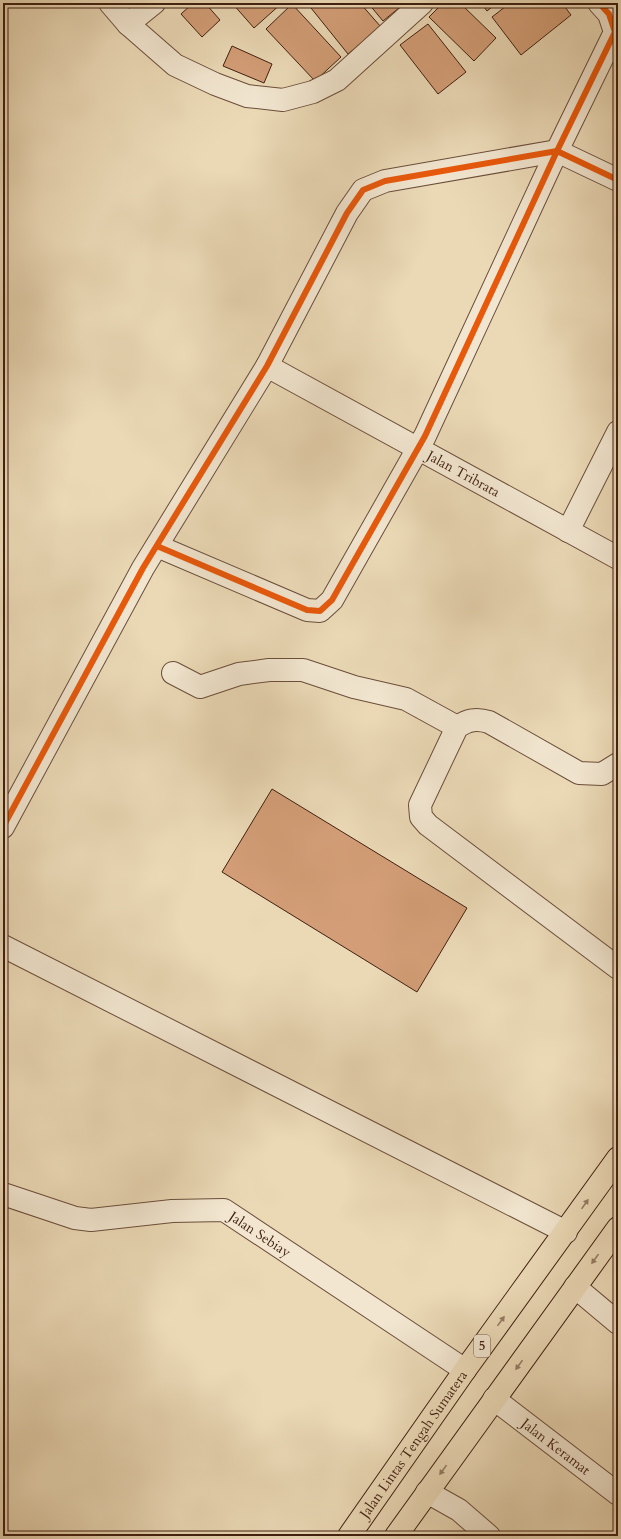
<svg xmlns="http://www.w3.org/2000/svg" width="621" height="1539" font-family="Cardo,serif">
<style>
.building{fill:#d39e77;stroke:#401f10}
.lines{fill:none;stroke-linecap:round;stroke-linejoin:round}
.minor-casing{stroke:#6b4e3a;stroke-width:24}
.highway-casing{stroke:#401f10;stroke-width:24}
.minor{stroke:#f2e6d0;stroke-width:22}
.highway{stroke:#ebd9b6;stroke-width:22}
.cycleway-casing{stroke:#f2e6d0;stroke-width:8}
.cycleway{stroke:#e8590c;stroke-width:6}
.oneway{fill:#967c63}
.labels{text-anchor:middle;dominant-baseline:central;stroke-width:3;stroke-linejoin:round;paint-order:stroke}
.shield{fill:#f2e6d0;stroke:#755b4a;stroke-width:1}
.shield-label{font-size:13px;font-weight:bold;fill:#401f10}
.street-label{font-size:14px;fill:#401f10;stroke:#f2e6d0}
</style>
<rect width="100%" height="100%" fill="#ebd9b6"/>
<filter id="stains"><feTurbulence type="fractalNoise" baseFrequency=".005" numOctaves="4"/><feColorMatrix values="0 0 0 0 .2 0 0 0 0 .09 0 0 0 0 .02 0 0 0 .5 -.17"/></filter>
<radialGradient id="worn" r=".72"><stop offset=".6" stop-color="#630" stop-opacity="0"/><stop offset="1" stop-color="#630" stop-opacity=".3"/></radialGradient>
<g class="building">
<path d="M193,3H205L220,20L202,37L181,14Z"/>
<path d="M232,3H282L254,28Z"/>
<path d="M307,3H360L381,27L348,54Z"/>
<path d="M368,3H405L383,21Z"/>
<path d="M443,3H460L496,38L474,61L429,17Z"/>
<path d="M481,3H497L487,11Z"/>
<path d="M510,3H562L571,15L521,55L492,17Z"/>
<path d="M292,4L341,57L315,81L266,29Z"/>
<path d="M428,24L466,72L438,94L400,45Z"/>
<path d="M232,46L272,64L264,83L223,66Z"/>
<path d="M272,789L467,908L417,992L222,872Z"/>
</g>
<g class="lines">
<defs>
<g id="minor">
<path d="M110,3L128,24L175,65L215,84L247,96L283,100L313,92L337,80L422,3"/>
<path d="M128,24L154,3"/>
<path id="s1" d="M267,366L618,558"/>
<path d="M568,531L618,432"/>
<path d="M157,546L307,610L320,611L332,600L425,436L557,151L615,32L609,14L599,3"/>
<path d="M173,673L200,687L239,674L269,670H303L354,687L406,699L457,727"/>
<path d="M618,764L602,774L579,773L489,722C476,718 468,720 457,727L420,805L421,817L428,825L618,968"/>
<path d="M3,827L143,568L267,366L347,213L363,190L385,181L557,151L618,180"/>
<path d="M3,946L566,1232"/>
<path id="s2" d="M3,1194L75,1218L91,1220L172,1211L224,1210L465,1370"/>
<path d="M575,1287L618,1323"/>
<path id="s3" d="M494,1399L618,1494"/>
<path d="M427,1492L459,1510L489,1536"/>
</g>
<g id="highway">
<path id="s4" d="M349,1536L465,1370L618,1158"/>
<path d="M396,1536L618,1228"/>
</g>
</defs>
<use href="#minor" class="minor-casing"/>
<use href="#highway" class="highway-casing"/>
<use href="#minor" class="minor"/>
<use href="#highway" class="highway"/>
<defs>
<g id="cycleway">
<path d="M157,546L307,610L320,611L332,600L425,436L557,151L615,32L609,14L599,3"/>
<path d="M3,827L143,568L267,366L347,213L363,190L385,181L557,151L618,180"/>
</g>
</defs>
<use href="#cycleway" class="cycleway-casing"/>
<use href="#cycleway" class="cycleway"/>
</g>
<defs><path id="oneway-solid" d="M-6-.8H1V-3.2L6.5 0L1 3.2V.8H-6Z"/></defs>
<g class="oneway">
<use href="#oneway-solid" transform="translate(585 1204) rotate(-55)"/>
<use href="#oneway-solid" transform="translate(595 1259) rotate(126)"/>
<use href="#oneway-solid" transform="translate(501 1321) rotate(-54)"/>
<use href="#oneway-solid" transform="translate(519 1365) rotate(126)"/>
<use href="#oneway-solid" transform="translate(443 1470) rotate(126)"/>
</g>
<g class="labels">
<rect class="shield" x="474" y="1335" width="16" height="22" rx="3"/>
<g class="shield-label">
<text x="482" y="1346">5</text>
</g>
<g class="street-label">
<text stroke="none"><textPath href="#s1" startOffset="224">Jalan Tribrata</textPath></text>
<text stroke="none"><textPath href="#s2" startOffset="269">Jalan Sebiay</textPath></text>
<text stroke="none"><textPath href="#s4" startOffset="112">Jalan Lintas Tengah Sumatera</textPath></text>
<text stroke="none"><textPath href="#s3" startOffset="78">Jalan Keramat</textPath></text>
</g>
</g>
<rect width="621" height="1539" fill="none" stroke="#ebd9b6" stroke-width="16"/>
<rect x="4" y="4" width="613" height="1531" fill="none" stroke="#401f10" stroke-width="2"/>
<rect x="8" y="8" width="605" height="1523" fill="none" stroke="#401f10"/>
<rect width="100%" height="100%" filter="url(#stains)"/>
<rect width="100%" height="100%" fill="url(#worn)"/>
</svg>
